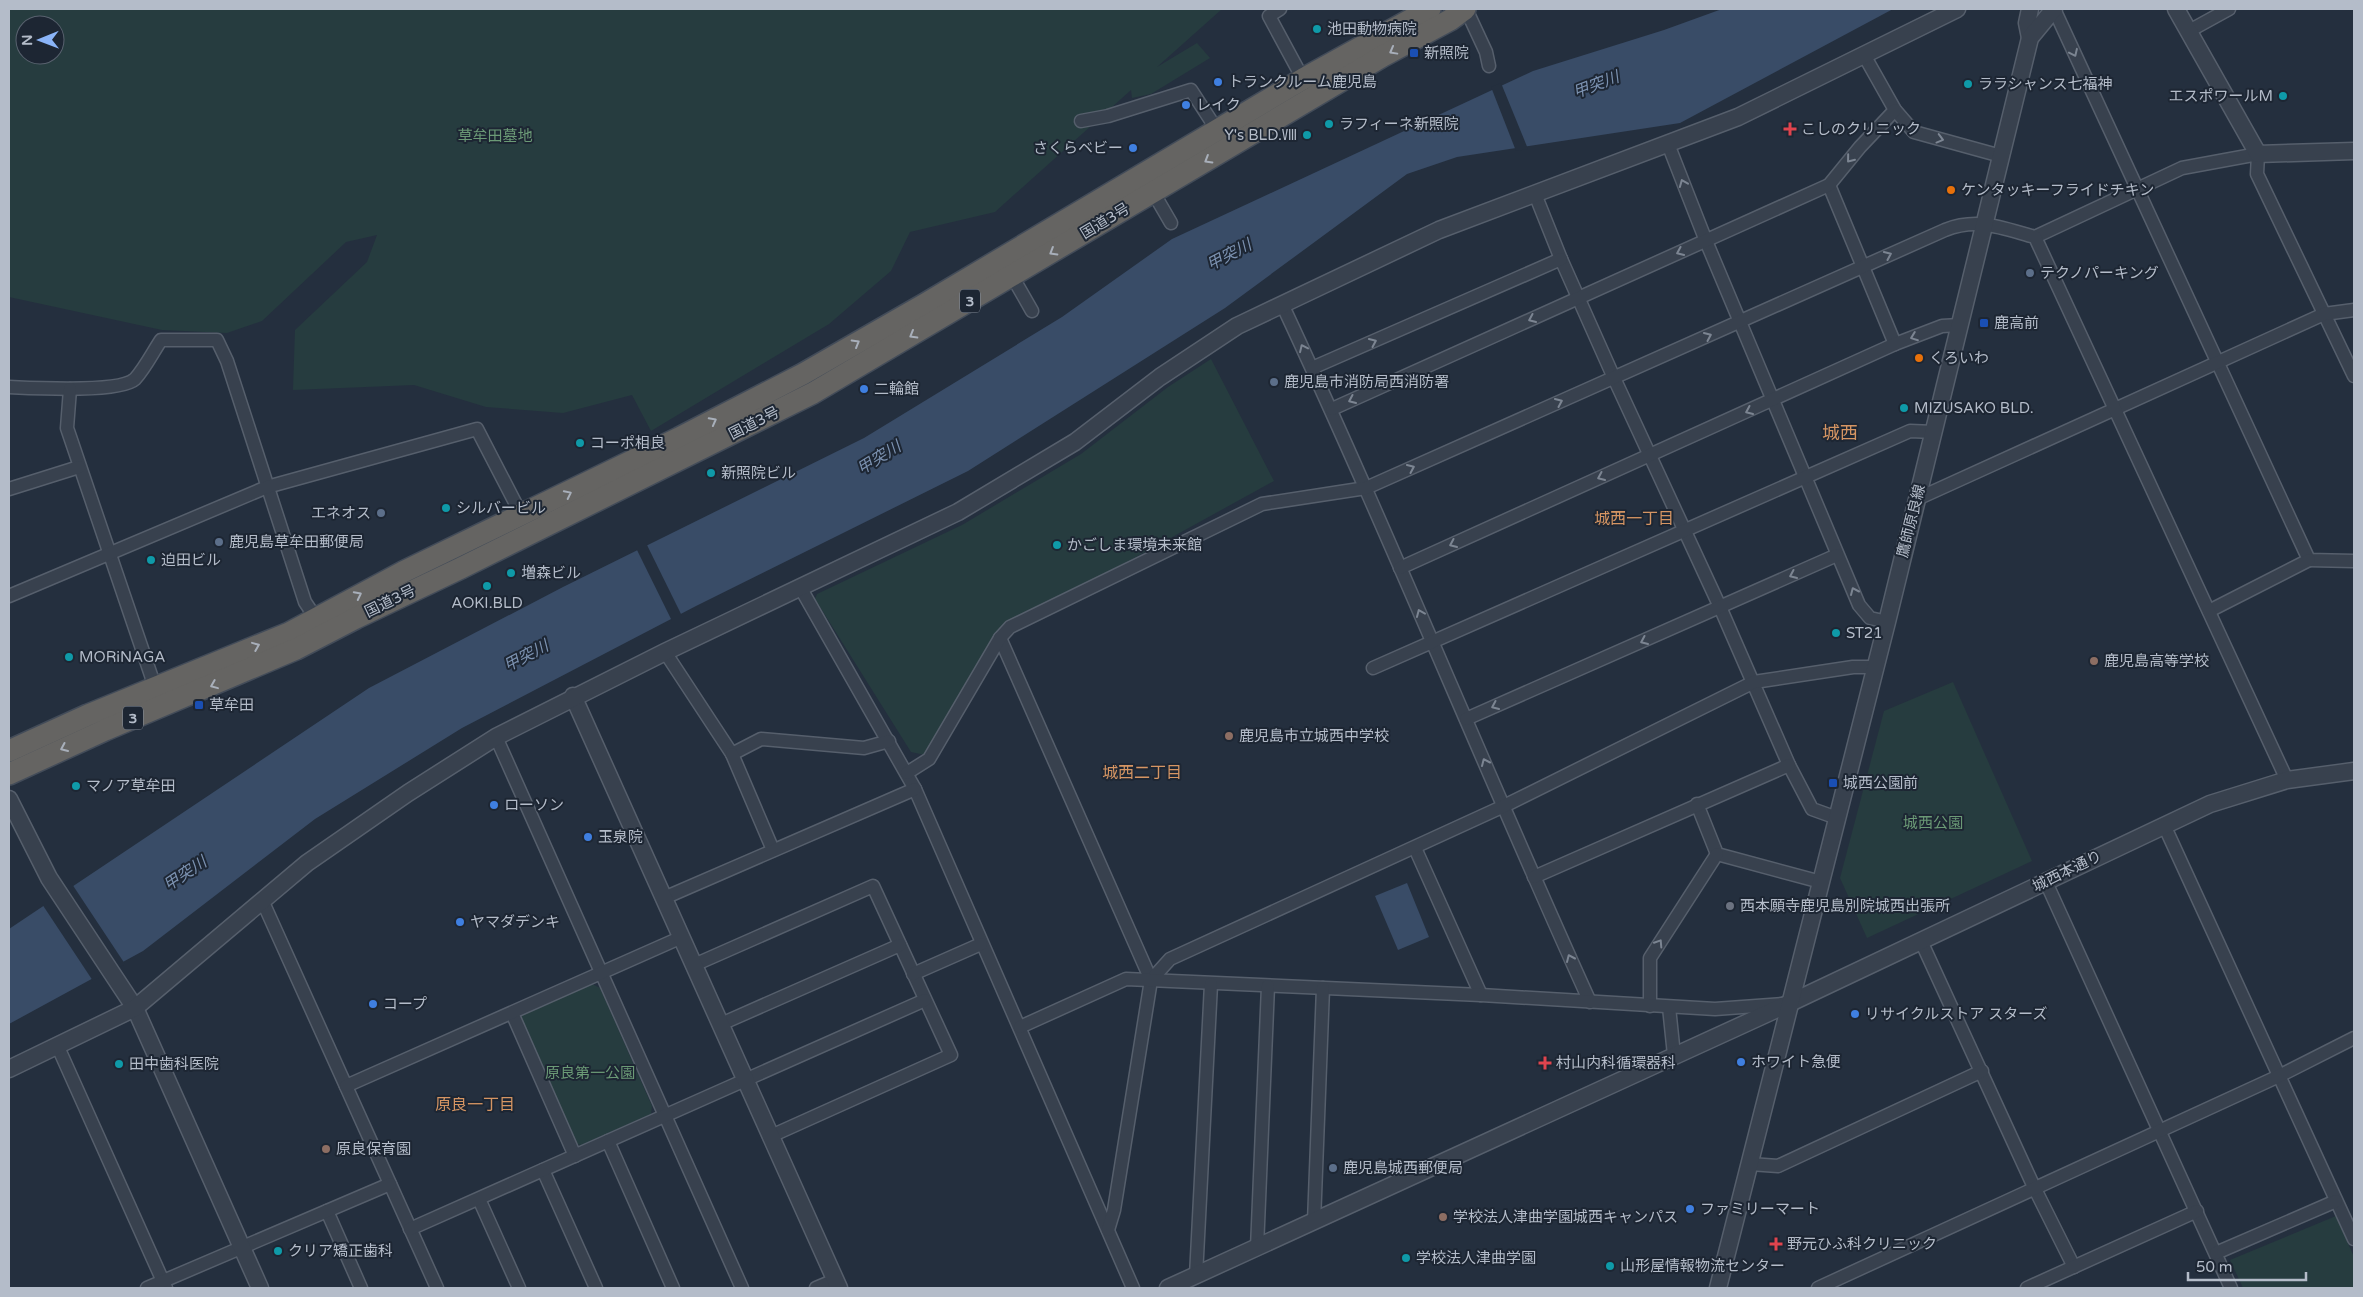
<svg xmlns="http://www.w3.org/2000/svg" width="2363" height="1297" font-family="'Varela Round','Noto Sans JP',sans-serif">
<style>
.green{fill:#263c3f;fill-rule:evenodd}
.water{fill:#394c67}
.pier{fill:#242f3e}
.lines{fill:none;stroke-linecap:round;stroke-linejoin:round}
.minor-casing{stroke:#565f6c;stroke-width:15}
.tertiary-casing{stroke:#565f6c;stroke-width:19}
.trunk-casing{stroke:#434c59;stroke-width:24}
.minor{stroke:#38414e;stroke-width:12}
.tertiary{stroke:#38414e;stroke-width:16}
.trunk{stroke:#656462;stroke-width:21}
.oneway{stroke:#a8afba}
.oneway2{stroke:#7c8592}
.culture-dot{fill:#0f9aa8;stroke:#1d2633;stroke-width:2}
.transit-dot{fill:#1a4fb4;stroke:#1d2633;stroke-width:2}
.shop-dot{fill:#3f7fe0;stroke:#1d2633;stroke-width:2}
.health-dot{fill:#e0444e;stroke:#1d2633;stroke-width:2}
.food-dot{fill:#e8710a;stroke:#1d2633;stroke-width:2}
.service-dot{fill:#5c6f8a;stroke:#1d2633;stroke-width:2}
.education-dot{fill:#8d6e63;stroke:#1d2633;stroke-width:2}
.worship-dot{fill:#6b7280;stroke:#1d2633;stroke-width:2}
.labels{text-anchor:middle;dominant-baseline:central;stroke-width:4;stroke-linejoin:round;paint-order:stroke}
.shield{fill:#1d2633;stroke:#878f9c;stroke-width:1}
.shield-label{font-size:14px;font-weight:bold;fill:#b4bcc9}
.poi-label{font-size:15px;fill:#b4bcc9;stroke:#1d2633;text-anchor:start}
.park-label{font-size:15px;fill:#6b9a76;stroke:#1d2633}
.street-label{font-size:15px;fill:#b4bcc9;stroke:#1d2633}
.water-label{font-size:16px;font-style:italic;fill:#7c92b1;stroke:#1d2633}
.neighbourhood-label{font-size:16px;fill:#d59563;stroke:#1d2633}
.quarter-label{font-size:18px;fill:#d59563;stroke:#1d2633}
</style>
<rect width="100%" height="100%" fill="#242f3e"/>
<g class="green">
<path d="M9,9H1222L1157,67L1197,43L1210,58L1151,94L1132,98L1131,90L995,212L910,232L891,271L829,324L651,431L632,395L563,413L486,407L414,385L293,390L295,330L367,262L377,235L346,242L262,321L227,333L162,330L9,297ZM25,25H55V55H25Z"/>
<path d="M1211,359L1274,481L994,635L925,755L911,752L815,599L817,594L962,525L1081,454L1168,387Z"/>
<path d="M1953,682L2032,861L1867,938L1840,878L1884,711Z"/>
<path d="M592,984L600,988L652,1106L651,1114L581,1145L573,1143L520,1024L522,1015Z"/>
<path d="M2336,1216L2354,1257V1288H2243L2230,1260Z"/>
</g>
<g class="water">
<path d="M1722,9H1893L1680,123L1457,157L1407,174L1225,308L968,471L696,606L462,728L315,819L143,951L9,1024V929L369,688L563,587L864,438L1062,317L1172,239L1533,71L1664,30Z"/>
<path d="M1407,883L1429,937L1398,950L1375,896Z"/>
</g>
<g class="pier">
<path d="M1501,83L1528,149L1516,151L1491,87Z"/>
<path d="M646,543L682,616L672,621L636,548Z"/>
<path d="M72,884L125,964L93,981L42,904Z"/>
</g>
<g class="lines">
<defs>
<g id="minor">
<path d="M1280,9L1269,16L1303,79"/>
<path d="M1466,9L1486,52L1489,66"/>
<path d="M2054,9L2309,560L2354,561"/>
<path d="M2189,31L2229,9"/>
<path d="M1864,55L1895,110L1914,132L2001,156"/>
<path d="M1081,121L1108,116L1191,90L1217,130"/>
<path d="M1668,144L1706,241L1859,605L1870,618L1887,622"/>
<path d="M1829,185L1895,344"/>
<path d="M1153,192L1171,223"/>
<path d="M1535,194L1561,259L1614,378L1720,607L1789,765L1812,809L1837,818"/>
<path d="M2035,237L2182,168L2258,154L2257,174L2354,376"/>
<path d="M1012,276L1032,311"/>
<path d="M1282,304C1390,535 1485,771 1590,1002"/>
<path d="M1312,368L1561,259"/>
<path d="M9,387C32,388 120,393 135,379C145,368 153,352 161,340H217L227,361L305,602L319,623"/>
<path d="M70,389L67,428L155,687"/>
<path d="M1332,409L1829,185L1860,147L1895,110"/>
<path d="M9,489L79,467"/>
<path d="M1917,499L2324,314L2354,310"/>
<path d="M1400,568L1895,344L1942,326L1960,325"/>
<path d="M800,587L915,789L1133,1288"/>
<path d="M9,596L267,487L477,429L522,516"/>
<path d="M2209,611L2309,560"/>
<path d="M1000,638L1151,980L1114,1210L1108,1230"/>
<path d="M665,652L732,754L761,739L864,748L889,741"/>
<path d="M1373,668L1910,431L1934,432"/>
<path d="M1466,719L1837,555"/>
<path d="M496,737L742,1288"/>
<path d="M732,754L773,850"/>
<path d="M907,773L929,759L1000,638L1010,627L1262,504L1366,488L1945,230C1978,217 2002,228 2035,237L2287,780"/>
<path d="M1697,804L1717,854L1821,882"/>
<path d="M2164,825L2354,1239"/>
<path d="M1415,848L1481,995"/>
<path d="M1534,877L1789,765"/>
<path d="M2045,880L2231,1288"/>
<path d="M664,898L915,789"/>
<path d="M262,900L437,1288"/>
<path d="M1921,941L2034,1187L2074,1267"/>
<path d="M694,965L873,886L951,1055L771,1136"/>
<path d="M913,974L981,944"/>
<path d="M1151,980L1170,959L1504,806L1754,682L1853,667H1875"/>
<path d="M1650,1006V958L1717,854"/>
<path d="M1669,1007L1674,1055"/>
<path d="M512,1013L575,1156"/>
<path d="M721,1024L900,945"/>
<path d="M1020,1027L1126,979L1481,995L1715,1009L1782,1004"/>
<path d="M58,1047L166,1288"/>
<path d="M346,1086L682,937"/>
<path d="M608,1141L673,1288"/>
<path d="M1750,1164L1778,1166L1982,1071"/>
<path d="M543,1170L596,1288"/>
<path d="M479,1199L519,1288"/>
<path d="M327,1211L361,1288"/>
<path d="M1314,1222L1323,988"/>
<path d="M410,1229L925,1000"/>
<path d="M1257,1248L1268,986"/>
<path d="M2216,1253L2336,1201"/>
<path d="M1196,1276L1211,984"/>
<path d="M147,1288L390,1184"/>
<path d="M816,1288L835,1280"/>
<path d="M1818,1288L2279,1076L2354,1038"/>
<path d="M2027,1288L2197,1211"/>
</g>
<g id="tertiary">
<path d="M2030,9L2027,23L2030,38"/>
<path d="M2176,9L2258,154L2354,151"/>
<path d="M573,696L839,1288"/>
<path d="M9,799L49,878L135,1008L260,1288"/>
<path d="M9,1069L135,1008L307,863L408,793L496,737L665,652L958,512L1075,442L1160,377L1237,326L1439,230L1738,117L1957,9"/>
<path d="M1168,1288L1790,1003L2210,804L2287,780L2354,771"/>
<path d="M1718,1288L1887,622L2030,38L2054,9"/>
</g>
<g id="trunk">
<path d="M9,751L88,715L289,633L403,572L679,438L803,374L925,304L1303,79L1430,9"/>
<path d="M9,774L105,730L296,649L356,618L461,568L813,393L1383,56L1450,20L1465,9"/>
</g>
</defs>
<use href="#minor" class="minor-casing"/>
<use href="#tertiary" class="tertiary-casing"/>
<use href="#trunk" class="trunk-casing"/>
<use href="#minor" class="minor"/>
<use href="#tertiary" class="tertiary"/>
<use href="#trunk" class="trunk"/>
</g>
<defs><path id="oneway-chevron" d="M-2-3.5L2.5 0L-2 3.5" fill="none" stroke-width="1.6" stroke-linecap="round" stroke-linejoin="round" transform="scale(1.25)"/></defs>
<g class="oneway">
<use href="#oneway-chevron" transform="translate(1393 51) rotate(151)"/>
<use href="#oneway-chevron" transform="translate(1208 160) rotate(149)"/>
<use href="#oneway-chevron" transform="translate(1053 252) rotate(149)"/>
<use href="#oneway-chevron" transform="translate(913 335) rotate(150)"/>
<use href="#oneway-chevron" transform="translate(856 343) rotate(-30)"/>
<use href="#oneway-chevron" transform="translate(713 421) rotate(-28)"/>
<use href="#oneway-chevron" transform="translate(568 494) rotate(-26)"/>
<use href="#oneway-chevron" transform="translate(358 595) rotate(-27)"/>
<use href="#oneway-chevron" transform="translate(256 646) rotate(-22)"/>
<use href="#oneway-chevron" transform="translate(214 685) rotate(158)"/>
<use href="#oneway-chevron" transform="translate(64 748) rotate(156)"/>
</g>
<g class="oneway2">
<use href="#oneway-chevron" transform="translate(2074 53) rotate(65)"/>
<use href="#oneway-chevron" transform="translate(1940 139) rotate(15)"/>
<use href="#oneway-chevron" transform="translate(1850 159) rotate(129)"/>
<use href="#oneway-chevron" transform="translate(1683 183) rotate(-112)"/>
<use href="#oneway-chevron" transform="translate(1680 252) rotate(156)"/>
<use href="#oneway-chevron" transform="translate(1888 255) rotate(-24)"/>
<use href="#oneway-chevron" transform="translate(1532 319) rotate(156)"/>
<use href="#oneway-chevron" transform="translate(1708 336) rotate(-24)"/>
<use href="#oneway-chevron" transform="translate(1914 337) rotate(159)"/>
<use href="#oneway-chevron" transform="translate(1373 342) rotate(-24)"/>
<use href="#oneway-chevron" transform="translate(1303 348) rotate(-115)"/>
<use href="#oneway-chevron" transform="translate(1352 400) rotate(156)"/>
<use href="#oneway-chevron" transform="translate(1559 402) rotate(-24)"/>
<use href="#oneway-chevron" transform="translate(1749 411) rotate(156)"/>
<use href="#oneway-chevron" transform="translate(1411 468) rotate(-24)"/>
<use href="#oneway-chevron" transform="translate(1601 477) rotate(156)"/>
<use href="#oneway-chevron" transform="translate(1453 544) rotate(156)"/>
<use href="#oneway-chevron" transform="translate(1793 575) rotate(156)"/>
<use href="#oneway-chevron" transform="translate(1854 591) rotate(-114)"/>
<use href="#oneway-chevron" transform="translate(1420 613) rotate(-113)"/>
<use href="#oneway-chevron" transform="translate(1644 641) rotate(156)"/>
<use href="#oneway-chevron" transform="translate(1495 706) rotate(156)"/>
<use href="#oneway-chevron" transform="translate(1485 762) rotate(-114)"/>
<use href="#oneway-chevron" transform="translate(1659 943) rotate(-57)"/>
<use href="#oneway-chevron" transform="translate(1570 958) rotate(-114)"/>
</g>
<g class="culture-dot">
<circle cx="1317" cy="29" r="5"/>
<circle cx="1968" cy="84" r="5"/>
<circle cx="2283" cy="96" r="5"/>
<circle cx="1329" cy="124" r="5"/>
<circle cx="1307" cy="135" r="5"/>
<circle cx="1904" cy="408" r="5"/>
<circle cx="580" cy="443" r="5"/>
<circle cx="711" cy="473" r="5"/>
<circle cx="446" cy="508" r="5"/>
<circle cx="1057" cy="545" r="5"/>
<circle cx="151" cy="560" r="5"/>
<circle cx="511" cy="573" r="5"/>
<circle cx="487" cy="586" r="5"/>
<circle cx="1836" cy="633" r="5"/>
<circle cx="69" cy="657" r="5"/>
<circle cx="76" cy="786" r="5"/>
<circle cx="119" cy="1064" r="5"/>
<circle cx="278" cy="1251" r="5"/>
<circle cx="1406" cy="1258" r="5"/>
<circle cx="1610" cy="1266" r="5"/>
</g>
<g class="transit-dot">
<rect x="1409" y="48" width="10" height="10" rx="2.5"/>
<rect x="1979" y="318" width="10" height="10" rx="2.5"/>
<rect x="194" y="700" width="10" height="10" rx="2.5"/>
<rect x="1828" y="778" width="10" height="10" rx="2.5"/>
</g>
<g class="shop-dot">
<circle cx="1218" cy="82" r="5"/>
<circle cx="1186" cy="105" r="5"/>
<circle cx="1133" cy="148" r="5"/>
<circle cx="864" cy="389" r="5"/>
<circle cx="494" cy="805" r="5"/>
<circle cx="588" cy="837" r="5"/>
<circle cx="460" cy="922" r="5"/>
<circle cx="373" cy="1004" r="5"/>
<circle cx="1855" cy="1014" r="5"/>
<circle cx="1741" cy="1062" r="5"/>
<circle cx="1690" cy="1209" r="5"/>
</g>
<g class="health-dot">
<path d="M1787.5 121.5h5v5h5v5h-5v5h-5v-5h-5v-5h5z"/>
<path d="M1542.5 1055.5h5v5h5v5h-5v5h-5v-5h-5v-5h5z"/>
<path d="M1773.5 1236.5h5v5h5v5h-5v5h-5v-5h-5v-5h5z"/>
</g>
<g class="food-dot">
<circle cx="1951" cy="190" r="5"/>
<circle cx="1919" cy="358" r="5"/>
</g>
<g class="service-dot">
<circle cx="2030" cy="273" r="5"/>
<circle cx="1274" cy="382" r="5"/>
<circle cx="381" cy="513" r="5"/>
<circle cx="219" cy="542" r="5"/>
<circle cx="1333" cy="1168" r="5"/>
</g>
<g class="education-dot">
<circle cx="2094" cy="661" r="5"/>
<circle cx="1229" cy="736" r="5"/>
<circle cx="326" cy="1149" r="5"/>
<circle cx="1443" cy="1217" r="5"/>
</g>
<circle class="worship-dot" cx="1730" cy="906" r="5"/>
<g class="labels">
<g class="shield">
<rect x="960" y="289.5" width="20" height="23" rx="4"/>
<rect x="123" y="706.5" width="20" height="23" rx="4"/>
</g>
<g class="shield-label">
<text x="970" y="301">3</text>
<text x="133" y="718">3</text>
</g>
<g class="poi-label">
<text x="1327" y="29">池田動物病院</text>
<text x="1424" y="53">新照院</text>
<text x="1228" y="82">トランクルーム鹿児島</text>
<text x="1978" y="84">ララシャンス七福神</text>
<text x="2273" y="96" text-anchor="end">エスポワールM</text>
<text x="1196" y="105">レイク</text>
<text x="1339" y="124">ラフィーネ新照院</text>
<text x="1801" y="129">こしのクリニック</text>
<text x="1297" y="135" text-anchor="end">Y's BLD.Ⅷ</text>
<text x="1123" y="148" text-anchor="end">さくらベビー</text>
<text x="1961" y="190">ケンタッキーフライドチキン</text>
<text x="2040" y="273">テクノパーキング</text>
<text x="1994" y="323">鹿高前</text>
<text x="1929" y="358">くろいわ</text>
<text x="1284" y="382">鹿児島市消防局西消防署</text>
<text x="874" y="389">二輪館</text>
<text x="1914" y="408">MIZUSAKO BLD.</text>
<text x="590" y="443">コーポ相良</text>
<text x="721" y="473">新照院ビル</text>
<text x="456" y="508">シルバービル</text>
<text x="371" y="513" text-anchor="end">エネオス</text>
<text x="229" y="542">鹿児島草牟田郵便局</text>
<text x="1067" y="545">かごしま環境未来館</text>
<text x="161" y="560">迫田ビル</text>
<text x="521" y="573">増森ビル</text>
<text x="487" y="603" text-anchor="middle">AOKI.BLD</text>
<text x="1846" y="633">ST21</text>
<text x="79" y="657">MORiNAGA</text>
<text x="2104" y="661">鹿児島高等学校</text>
<text x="209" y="705">草牟田</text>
<text x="1239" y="736">鹿児島市立城西中学校</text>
<text x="1843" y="783">城西公園前</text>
<text x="86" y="786">マノア草牟田</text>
<text x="504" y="805">ローソン</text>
<text x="598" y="837">玉泉院</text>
<text x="1740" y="906">西本願寺鹿児島別院城西出張所</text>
<text x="470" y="922">ヤマダデンキ</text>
<text x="383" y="1004">コープ</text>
<text x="1865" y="1014">リサイクルストア スターズ</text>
<text x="1751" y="1062">ホワイト急便</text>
<text x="1556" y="1063">村山内科循環器科</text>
<text x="129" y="1064">田中歯科医院</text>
<text x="336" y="1149">原良保育園</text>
<text x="1343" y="1168">鹿児島城西郵便局</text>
<text x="1700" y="1209">ファミリーマート</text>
<text x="1453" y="1217">学校法人津曲学園城西キャンパス</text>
<text x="1787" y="1244">野元ひふ科クリニック</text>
<text x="288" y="1251">クリア矯正歯科</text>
<text x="1416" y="1258">学校法人津曲学園</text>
<text x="1620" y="1266">山形屋情報物流センター</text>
</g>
<g class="park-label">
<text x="495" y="136">草牟田墓地</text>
<text x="1933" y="823">城西公園</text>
<text x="590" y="1073">原良第一公園</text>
</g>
<g class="street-label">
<text transform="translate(1105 221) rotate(-31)">国道3号</text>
<text transform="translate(754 423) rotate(-27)">国道3号</text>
<text transform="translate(1911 521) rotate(-76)">鷹師原良線</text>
<text transform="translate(390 601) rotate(-26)">国道3号</text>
<text transform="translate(2067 871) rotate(-26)">城西本通り</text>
</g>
<g class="water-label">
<text transform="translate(1596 85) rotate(-21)">甲突川</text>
<text transform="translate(1229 255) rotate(-28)">甲突川</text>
<text transform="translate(879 458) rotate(-32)">甲突川</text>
<text transform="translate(526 656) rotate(-28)">甲突川</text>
<text transform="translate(185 874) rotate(-34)">甲突川</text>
</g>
<g class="neighbourhood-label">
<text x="1634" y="519">城西一丁目</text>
<text x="1142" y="773">城西二丁目</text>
<text x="475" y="1105">原良一丁目</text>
</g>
<g class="quarter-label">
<text x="1840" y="433">城西</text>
</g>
</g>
<rect width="2363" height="1297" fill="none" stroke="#b4bcc9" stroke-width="20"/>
<g transform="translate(40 40) rotate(269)"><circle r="24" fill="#1d2633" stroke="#59626f"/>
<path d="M0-4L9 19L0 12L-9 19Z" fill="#8ab4f8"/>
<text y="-8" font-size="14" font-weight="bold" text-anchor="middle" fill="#b4bcc9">N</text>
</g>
<path d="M2188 1272v8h118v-8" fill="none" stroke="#b4bcc9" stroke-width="2.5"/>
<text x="2196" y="1272" font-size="15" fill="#b4bcc9" stroke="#1d2633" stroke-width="4" paint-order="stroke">50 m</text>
</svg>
